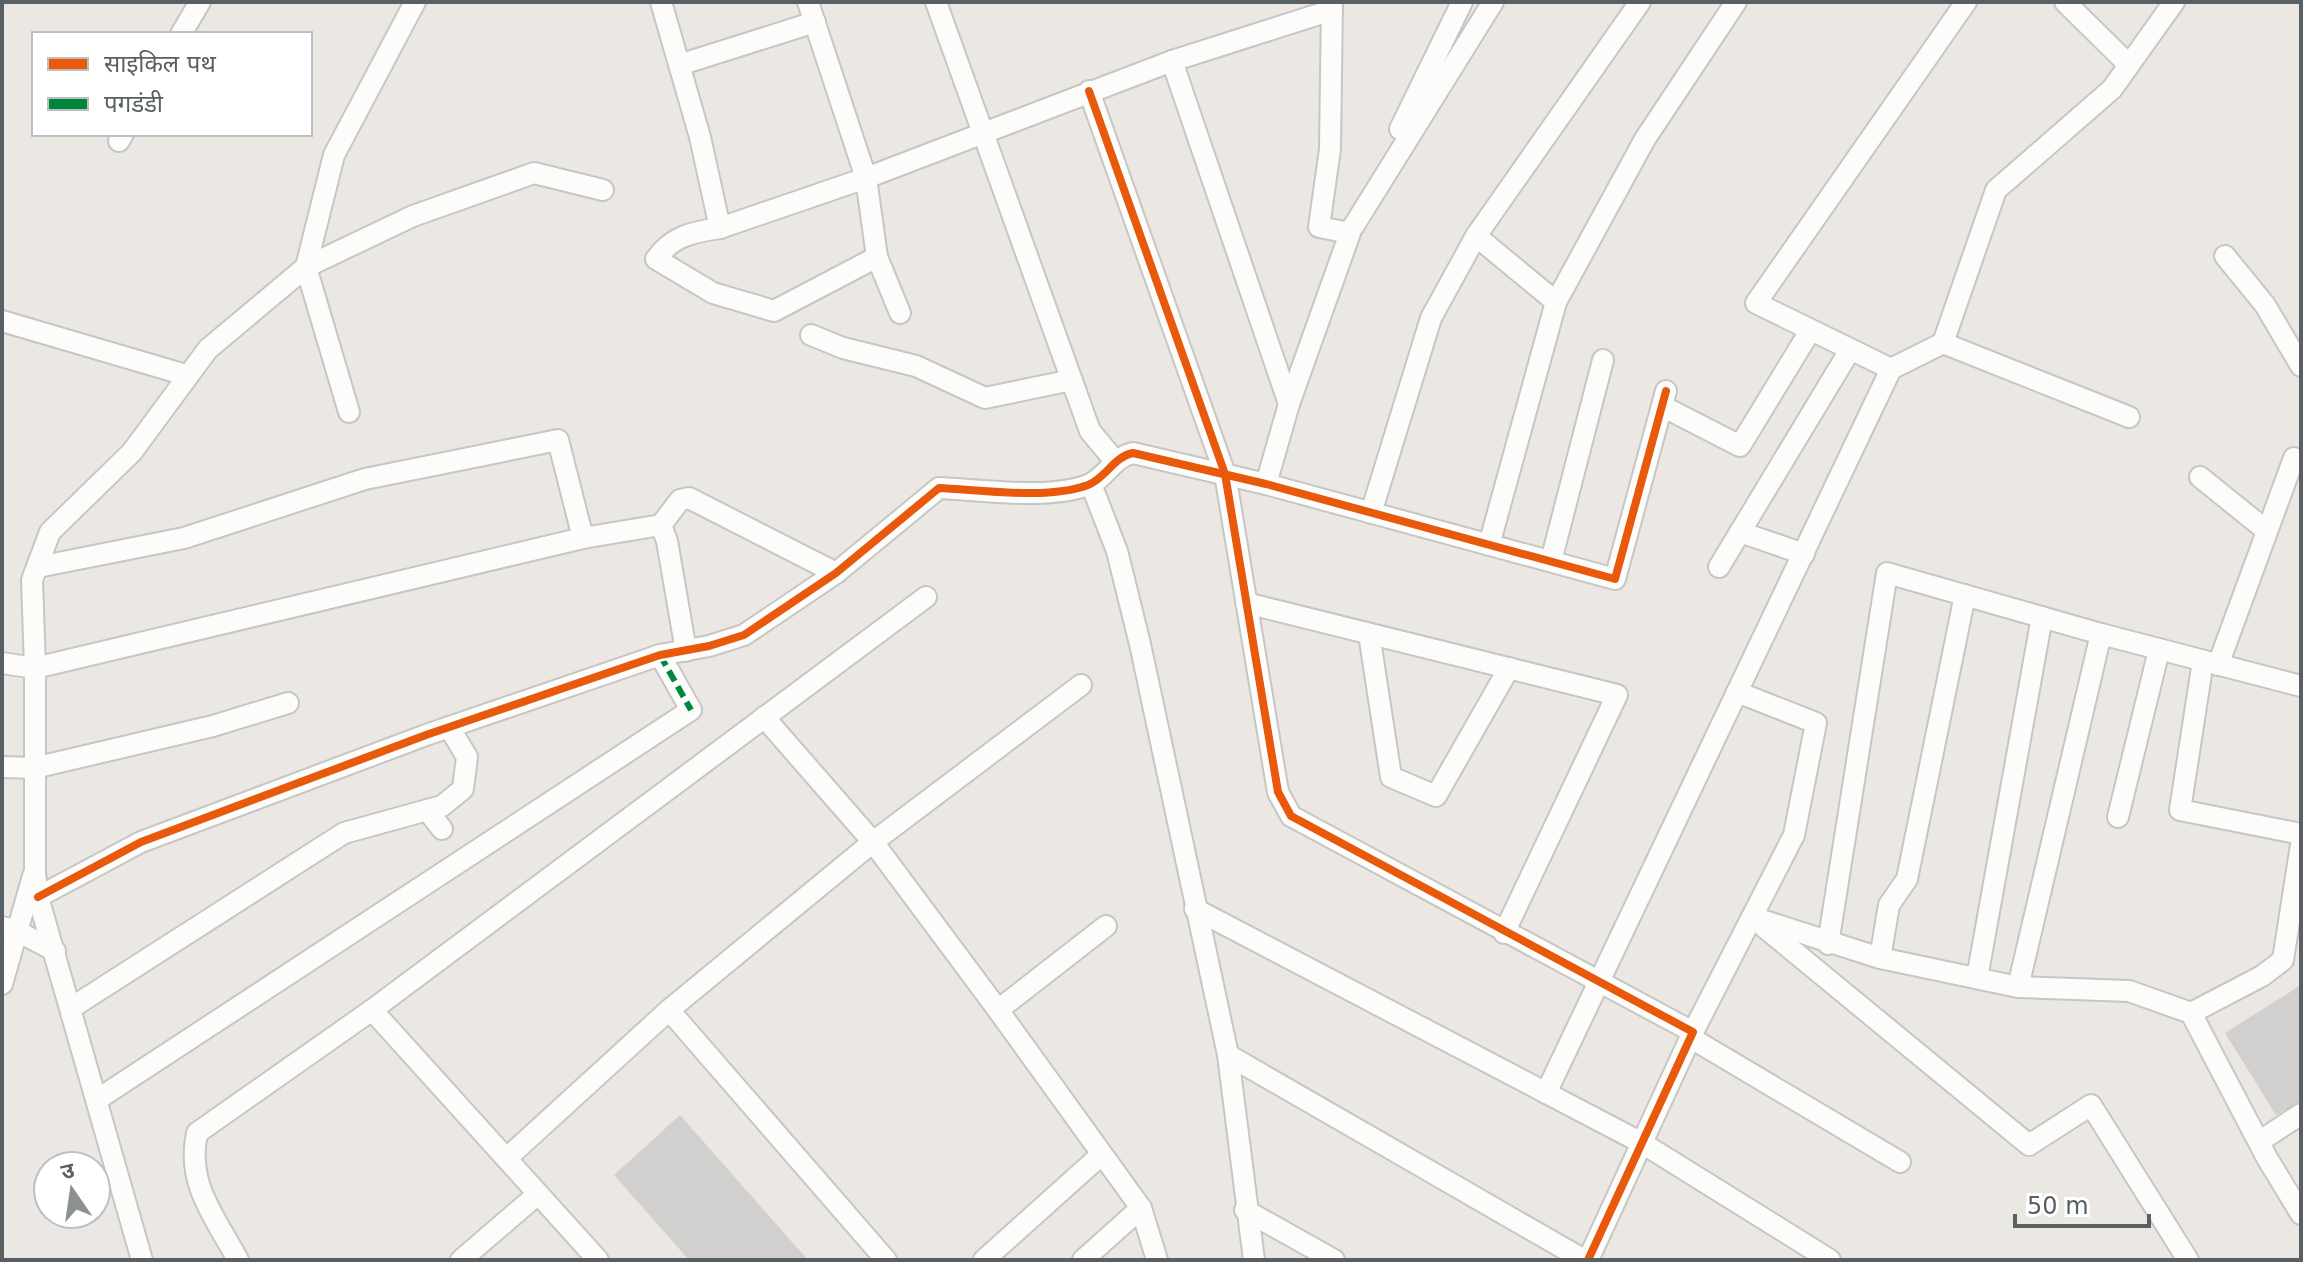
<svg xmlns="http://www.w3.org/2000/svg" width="2303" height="1262" font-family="'DejaVu Sans','Noto Sans Devanagari',sans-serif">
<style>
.building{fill:#d2d0ce}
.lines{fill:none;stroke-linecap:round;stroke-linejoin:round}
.minor-casing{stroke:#c6c6c5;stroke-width:24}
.minor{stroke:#fcfcfb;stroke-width:20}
.quiet{stroke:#00873e;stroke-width:6;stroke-dasharray:12 6;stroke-linecap:butt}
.cycleway-casing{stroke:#fff;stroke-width:13}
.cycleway{stroke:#e8590c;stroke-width:8}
</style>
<rect width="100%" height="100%" fill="#ebe8e4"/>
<g class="building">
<path d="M2301,985V1101L2276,1115L2225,1033Z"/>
<path d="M680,1115L808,1260H689L614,1175Z"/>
</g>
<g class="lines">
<defs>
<g id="minor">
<path d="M661,2L700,137L720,228L866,178L1172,61L1332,10"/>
<path d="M808,2L866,178L877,257L900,313"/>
<path d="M936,2L1090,431L1115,461"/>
<path d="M2065,2L2129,65"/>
<path d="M181,34L200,2"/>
<path d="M1172,61L1289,404"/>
<path d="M679,65L815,22"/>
<path d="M1089,91L1225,474L1278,792L1291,816L1693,1032L1588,1260"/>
<path d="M1400,129L1462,2"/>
<path d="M119,141L123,134"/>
<path d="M603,190L534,173L413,216L306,267L208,349L132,452L50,532L32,580L35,668L583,538L661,525L680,500L689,498L836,573"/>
<path d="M1353,227L1493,2"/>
<path d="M720,228C693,232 672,236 656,259L713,293L774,311L877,257"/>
<path d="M1476,236L1556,302L1489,545"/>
<path d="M2225,256L2265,305L2301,366"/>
<path d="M1556,302L1645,139L1736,2"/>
<path d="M2,321L186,375"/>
<path d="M811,335L843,348L916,366L985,398L1072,380"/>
<path d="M1943,343L1996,190L2112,89L2174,2"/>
<path d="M1891,369L1943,343L2129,417"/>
<path d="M1662,406L1740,446L1810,331"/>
<path d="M349,412L306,267L334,155L415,2"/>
<path d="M2200,477L2267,531"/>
<path d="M1091,484L1117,551L1140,644L1228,1055L1254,1260"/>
<path d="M1266,484L1289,404L1350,233L1319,227L1330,149L1332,2"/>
<path d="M1371,513L1431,318L1476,236L1640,2"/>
<path d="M661,525L667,541L686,651"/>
<path d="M1740,532L1804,554"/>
<path d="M1551,561L1603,360"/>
<path d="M38,567L184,538L365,479L558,440L583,538"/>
<path d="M1719,567L1850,350"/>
<path d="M1246,603L1617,695L1504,933"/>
<path d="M1369,634L1391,777L1436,796L1509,668"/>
<path d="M2203,661L2180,810L2301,834"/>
<path d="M2,663L35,668V873L38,897L142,1260"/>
<path d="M2218,665L2294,458"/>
<path d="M764,717L873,842L998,1010L1141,1208L1157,1260"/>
<path d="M2,767L34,768L213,726L288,703"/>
<path d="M427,810L442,829"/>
<path d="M2118,817L2159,650"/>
<path d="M38,897L141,842L426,735L660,655L709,646L744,635L836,573L939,488C982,490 1048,500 1088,485C1106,478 1113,457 1133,453L1266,484L1615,579L1666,391"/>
<path d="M1195,909L1642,1143L1830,1260"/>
<path d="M1752,917L1880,958L2018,987L2129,991L2191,1013L2267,1158L2301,1214"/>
<path d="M2,927L17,931L55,951"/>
<path d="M1764,927L2029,1145L2091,1105L2188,1260"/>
<path d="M1828,944L1887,573L2101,634"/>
<path d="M1880,958L1889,905L1907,879L1965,595"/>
<path d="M1977,978L2042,617"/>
<path d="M2,984L33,876"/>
<path d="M2018,987L2101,634L2301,686"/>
<path d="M71,1008L344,833L442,806L463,789L467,757L449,727"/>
<path d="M669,1010L886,1260"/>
<path d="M998,1010L1106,926"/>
<path d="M2191,1013L2262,976L2283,960L2301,845"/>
<path d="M1693,1032L1794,835L1816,723L1737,692"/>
<path d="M1691,1038L1900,1162"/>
<path d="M1228,1055L1584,1260"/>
<path d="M1546,1093L1891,369L1756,303L1966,2"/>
<path d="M98,1099L691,710L660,655"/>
<path d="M2260,1141L2301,1114"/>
<path d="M507,1158L669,1010L873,842L1081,685"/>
<path d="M1245,1210L1334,1260"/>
<path d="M238,1260C215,1217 186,1184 197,1133L372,1010"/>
<path d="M461,1260L538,1194"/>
<path d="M598,1260L372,1010L926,597"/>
<path d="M984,1260L1101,1155"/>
<path d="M1083,1260L1141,1208"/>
</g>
</defs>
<use href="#minor" class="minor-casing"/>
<use href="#minor" class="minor"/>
<path class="quiet" d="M660,655L691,710"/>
<defs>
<g id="cycleway">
<path d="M1089,91L1225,474L1278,792L1291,816L1693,1032L1588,1260"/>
<path d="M38,897L141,842L426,735L660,655L709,646L744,635L836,573L939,488C982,490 1048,500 1088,485C1106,478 1113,457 1133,453L1266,484L1615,579L1666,391"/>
</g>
</defs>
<use href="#cycleway" class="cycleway-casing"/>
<use href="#cycleway" class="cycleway"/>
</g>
<rect width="2303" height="1262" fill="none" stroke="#596063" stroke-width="8"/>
<rect x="32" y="32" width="280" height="104" fill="#ffffff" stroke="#bdbfc1" stroke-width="2"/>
<rect x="48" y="58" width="40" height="12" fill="#e8590c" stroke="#bdbfc1" stroke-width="2"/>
<text x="104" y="72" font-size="24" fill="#596063">साइकिल पथ</text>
<rect x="48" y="98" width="40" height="12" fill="#00873e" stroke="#bdbfc1" stroke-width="2"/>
<text x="104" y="112" font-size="24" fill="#596063">पगडंडी</text>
<g transform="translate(72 1190) rotate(347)"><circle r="38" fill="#ffffff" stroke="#bdbfc1" stroke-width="2"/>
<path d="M0-6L14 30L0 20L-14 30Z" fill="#8c9090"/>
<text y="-12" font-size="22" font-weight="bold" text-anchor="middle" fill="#596063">उ</text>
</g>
<path d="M2015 1214v12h134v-12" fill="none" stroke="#596063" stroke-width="4"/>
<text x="2027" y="1214" font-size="24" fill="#596063" stroke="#ffffff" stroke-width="6" paint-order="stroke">50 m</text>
</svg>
